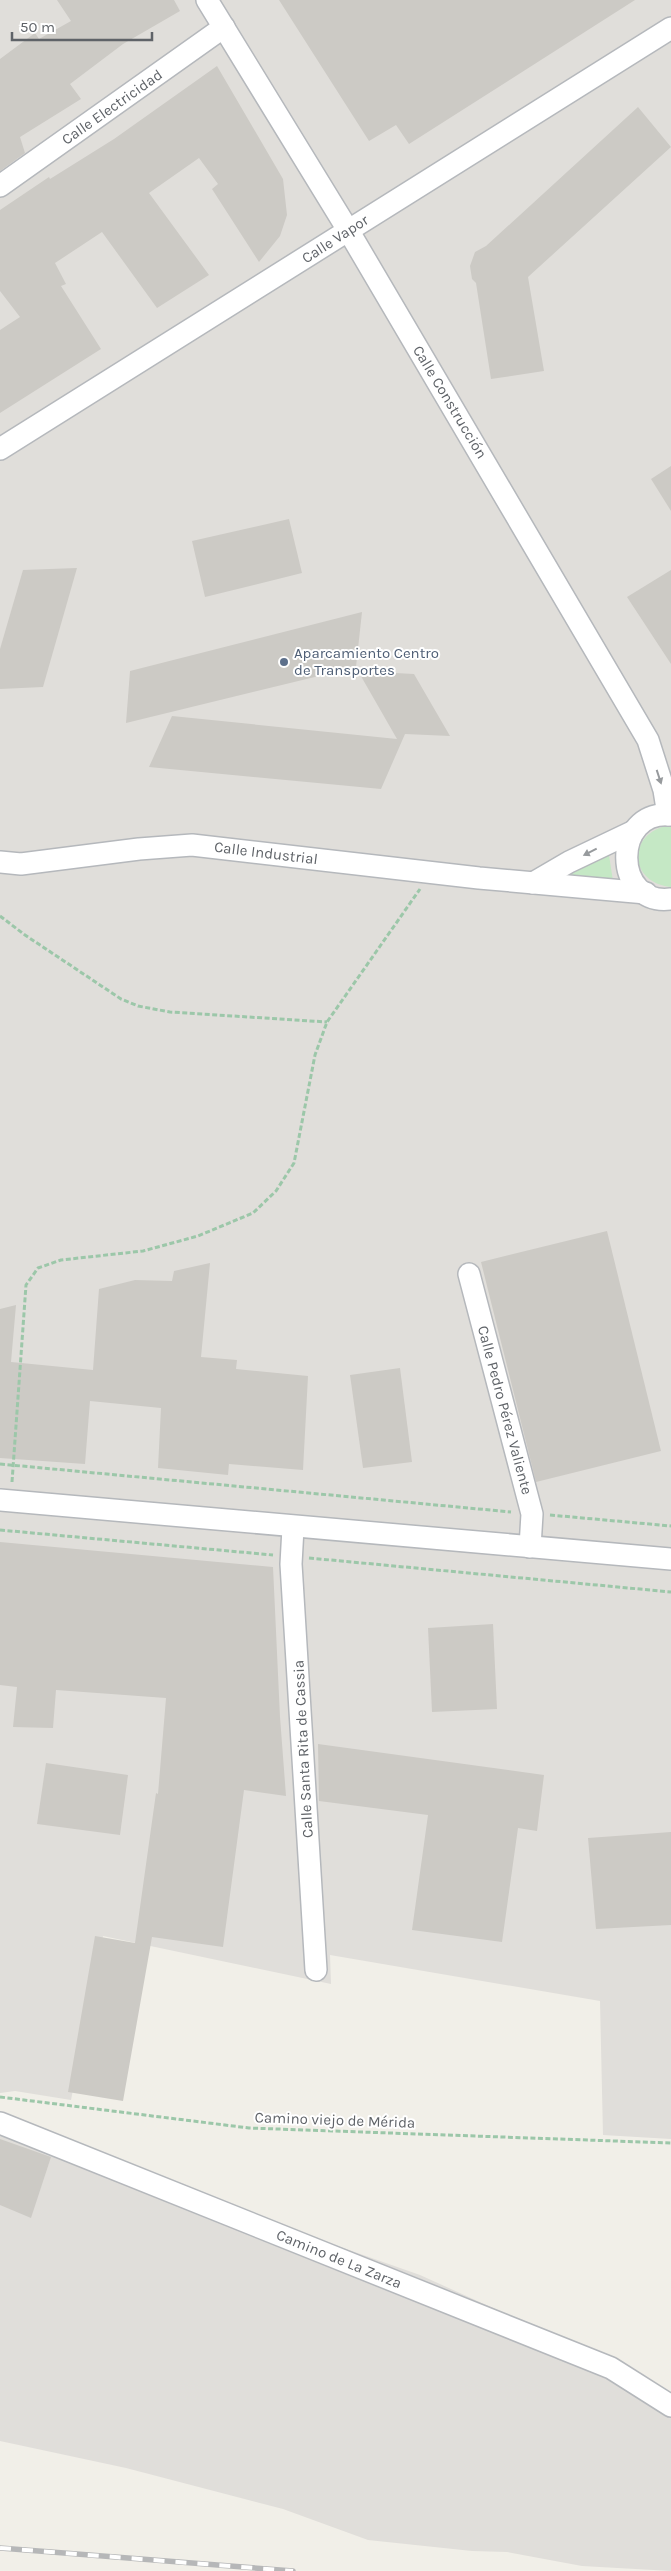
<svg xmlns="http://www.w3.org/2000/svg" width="671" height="2571" font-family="Karla,sans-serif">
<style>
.industrial{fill:#e0deda}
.green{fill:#c5e8c5}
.building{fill:#cccac5}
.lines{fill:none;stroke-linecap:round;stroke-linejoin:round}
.minor-casing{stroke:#b5b8bc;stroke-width:24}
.path{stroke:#9cc7a9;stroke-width:3;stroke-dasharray:5 2.5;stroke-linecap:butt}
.minor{stroke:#fff;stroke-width:21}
.rail-casing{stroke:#b6b7b8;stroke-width:5.5}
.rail{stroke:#fff;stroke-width:4;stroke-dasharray:11;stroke-linecap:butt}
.oneway{fill:#979a9d}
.service-dot{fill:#5c6f8a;stroke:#fff;stroke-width:2}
.labels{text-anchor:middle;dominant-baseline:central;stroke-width:4;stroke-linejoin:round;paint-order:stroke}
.street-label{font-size:15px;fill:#5f6368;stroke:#fff}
.service-label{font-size:15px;fill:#4e5e75;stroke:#fff;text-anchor:start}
</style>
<rect width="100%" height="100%" fill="#f1efe8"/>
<g class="industrial">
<path d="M0,0H671V2139L603,2135L600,2001L330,1955L331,1984L103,1936L71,2100L15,2091L0,2093Z"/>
<path d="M0,2116L292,2230L420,2275L515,2318L589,2358L671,2397V2571L582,2566L507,2552L472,2551L368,2540L283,2509L126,2468L0,2441Z"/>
</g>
<g class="green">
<path d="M665,826H671V887C630,883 626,837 665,826Z"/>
<path d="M604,851L609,855L613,881L570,877L569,870Z"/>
</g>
<g class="building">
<path d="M57,0H174L180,11L123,44L70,84L81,99L20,137L25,153L0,171V59L35,33L39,39L71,21Z"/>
<path d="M279,0H635L409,144L396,125L369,141Z"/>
<path d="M217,66L283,179L287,215L280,236L259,262L212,189L218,184L199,158L149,193L209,275L157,308L102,232L55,263L66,284L61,286L101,349L0,413V330L20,317L0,291V210L49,177L50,179L114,139Z"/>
<path d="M638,107L671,147L528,277L544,371L491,379L476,283L472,279L470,266L475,252L486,246Z"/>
<path d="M671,466V511L651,479Z"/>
<path d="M289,519L302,573L205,597L192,541Z"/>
<path d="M77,568L43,687L0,689V649L23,570Z"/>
<path d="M671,570V664L627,597Z"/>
<path d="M362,612L356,667L126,723L130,671Z"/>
<path d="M358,671L414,674L450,736L405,734L381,789L149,767L172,716L397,739Z"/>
<path d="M607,1231L661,1451L536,1482L481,1262Z"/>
<path d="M210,1263L201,1357L237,1360L236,1369L308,1376L303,1470L229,1464L228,1475L158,1468L161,1408L90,1401L85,1464L0,1458V1309L16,1305L11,1362L93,1370L99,1289L135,1280L172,1281L174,1271Z"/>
<path d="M400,1368L412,1462L363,1468L350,1375Z"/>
<path d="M0,1542L273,1567L280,1717L286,1796L244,1790L223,1947L152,1937L123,2101L68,2092L95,1936L135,1943L156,1793L158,1794L166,1698L56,1690L53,1728L13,1727L17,1687L0,1685Z"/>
<path d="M493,1624L497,1709L432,1712L428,1628Z"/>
<path d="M318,1744L544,1775L537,1831L518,1828L502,1942L412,1930L428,1815L319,1801Z"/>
<path d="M46,1763L128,1775L120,1835L37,1824Z"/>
<path d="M671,1832V1925L596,1929L588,1838Z"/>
<path d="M0,2139L51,2157L31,2218L0,2205Z"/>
</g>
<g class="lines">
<defs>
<g id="minor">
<path d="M207,0L348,230L648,740L664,790L668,815"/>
<path d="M0,186L224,27"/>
<path d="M0,449L671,28"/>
<path d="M671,815C611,809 613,907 671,899"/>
<path d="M0,862L21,864L139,849L192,845L479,878L646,893"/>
<path d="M533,883L569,862L634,831"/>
<path d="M469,1274L532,1514L530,1547"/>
<path d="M0,1500L671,1559"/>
<path d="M293,1528L291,1564L316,1970"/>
<path d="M0,2123L611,2368L671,2406"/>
</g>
</defs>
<use href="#minor" class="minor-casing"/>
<g class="path">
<path d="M0,916L25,935L121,999L138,1006L170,1012L327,1022"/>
<path d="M0,1464L511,1512"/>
<path d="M12,1482L26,1285L38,1268L61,1260L143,1251L198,1236L253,1213L276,1191L294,1163L315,1055L327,1022L420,889"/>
<path d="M550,1515L671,1526"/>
<path d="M0,1530L273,1555"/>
<path d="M309,1558L671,1592"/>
<path d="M0,2097L249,2128L671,2143"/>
</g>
<use href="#minor" class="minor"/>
<defs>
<path id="rail" d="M0,2548L293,2571"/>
</defs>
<use href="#rail" class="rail-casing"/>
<use href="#rail" class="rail"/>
</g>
<defs><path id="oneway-solid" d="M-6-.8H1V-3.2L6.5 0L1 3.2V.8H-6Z" transform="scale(1.25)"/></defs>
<g class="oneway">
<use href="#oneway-solid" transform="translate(659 777) rotate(72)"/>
<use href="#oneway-solid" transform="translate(590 852) rotate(153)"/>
</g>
<circle class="service-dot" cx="284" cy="662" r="5"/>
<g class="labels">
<g class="street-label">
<text transform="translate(112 107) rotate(-35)">Calle Electricidad</text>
<text transform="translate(335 239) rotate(-33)">Calle Vapor</text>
<text transform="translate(450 402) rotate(59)">Calle Construcción</text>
<text transform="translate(266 853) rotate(7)">Calle Industrial</text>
<text transform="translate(505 1410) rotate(75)">Calle Pedro Pérez Valiente</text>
<text transform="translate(303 1749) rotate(-93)">Calle Santa Rita de Cassia</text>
<text transform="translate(335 2120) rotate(2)">Camino viejo de Mérida</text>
<text transform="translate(339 2259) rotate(22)">Camino de La Zarza</text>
</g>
<g class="service-label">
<text x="294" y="653">Aparcamiento Centro<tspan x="294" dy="17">de Transportes</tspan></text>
</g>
</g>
<path d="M12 32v8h140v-8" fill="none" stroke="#5f6368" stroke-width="2.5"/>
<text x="20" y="32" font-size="15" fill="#5f6368" stroke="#ffffff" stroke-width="4" paint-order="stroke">50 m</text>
</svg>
